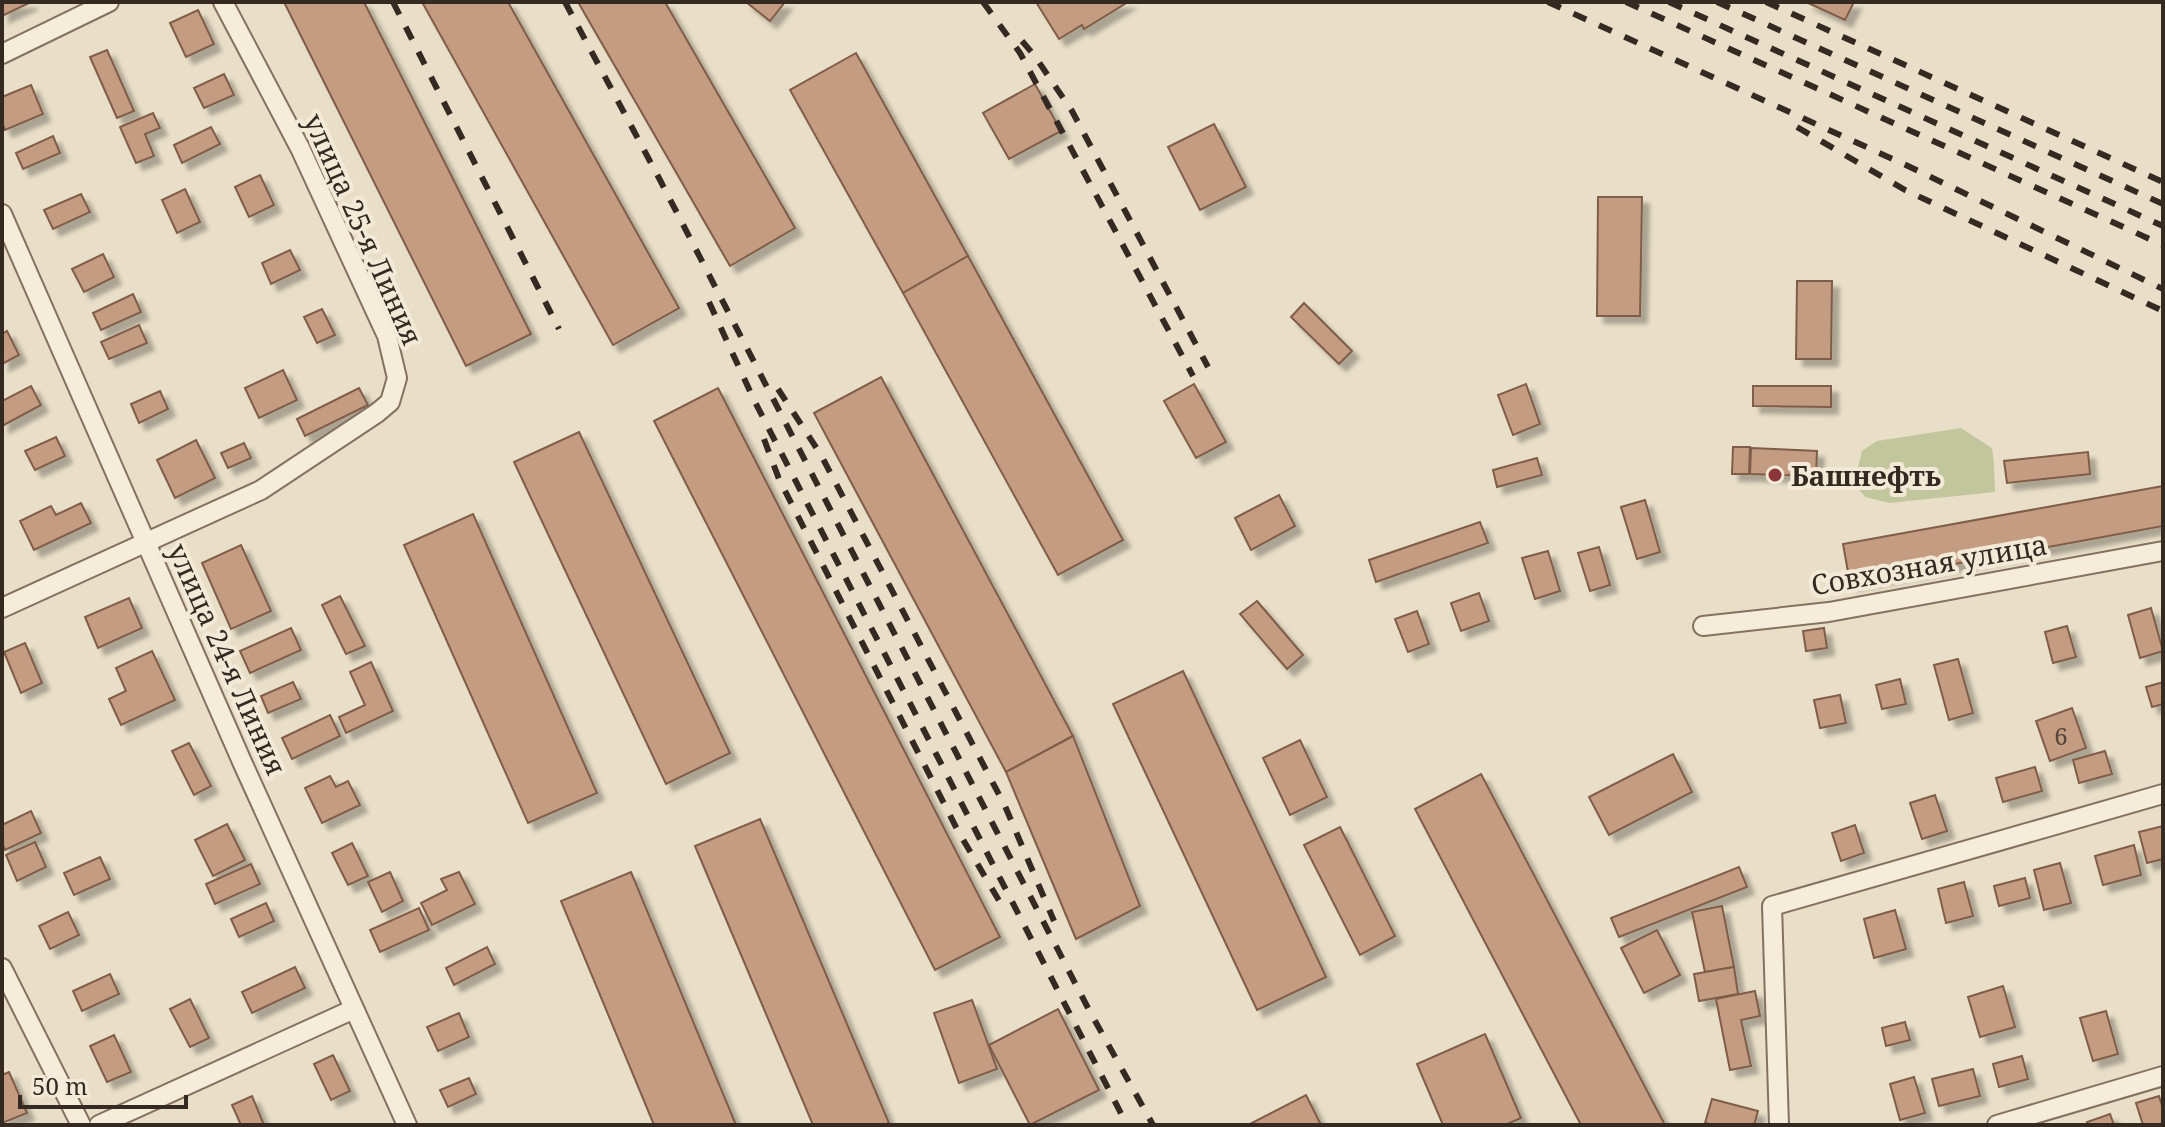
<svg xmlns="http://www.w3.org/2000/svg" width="2165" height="1127" font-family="'Noto Serif',serif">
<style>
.green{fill:#c2c69d}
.building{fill:#c39c82;stroke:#805d48;stroke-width:2;filter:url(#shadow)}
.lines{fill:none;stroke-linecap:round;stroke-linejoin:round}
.minor-casing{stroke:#83725f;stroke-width:22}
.minor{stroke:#f5edda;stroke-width:18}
.rail{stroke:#352a21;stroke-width:6;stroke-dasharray:14 14;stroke-linecap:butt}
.poi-dot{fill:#8b3638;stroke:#f2e9d7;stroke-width:3}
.labels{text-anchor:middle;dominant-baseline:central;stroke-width:8;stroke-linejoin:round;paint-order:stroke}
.number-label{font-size:24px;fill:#584639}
.street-label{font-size:28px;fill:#352a21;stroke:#f2e9d7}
.poi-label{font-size:28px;font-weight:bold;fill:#352a21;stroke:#f2e9d7;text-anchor:start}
</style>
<defs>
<filter id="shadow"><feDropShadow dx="7" dy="7" stdDeviation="2" flood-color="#0004"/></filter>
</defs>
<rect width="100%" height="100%" fill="#e9dfc8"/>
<path class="green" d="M1961,428L1992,448L1994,463L1995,492L1889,503L1865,497L1854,483L1862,451L1877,441Z"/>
<g class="building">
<path d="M2,2H31L2,16Z"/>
<path d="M284,2H364L531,334L466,366Z"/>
<path d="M422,2H508L679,308L613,345Z"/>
<path d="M578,2H665L795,228L730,266Z"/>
<path d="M746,2H785L770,21Z"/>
<path d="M1036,2H1128L1084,29L1082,25L1059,39Z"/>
<path d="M1806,2H1854L1845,20Z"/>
<path d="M198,10L214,44L186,57L170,23Z"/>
<path d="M107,50L134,111L117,118L90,57Z"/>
<path d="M856,53L968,256L903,293L790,90Z"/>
<path d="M224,74L234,95L204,108L194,88Z"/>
<path d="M1035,84L1061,131L1009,159L983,113Z"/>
<path d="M31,85L43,114L5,130L2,123V97Z"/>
<path d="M153,113L160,128L145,134L154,156L136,163L120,127Z"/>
<path d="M1214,124L1246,187L1200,210L1168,147Z"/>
<path d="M211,127L220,144L182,163L174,145Z"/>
<path d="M53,136L60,153L23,169L16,153Z"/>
<path d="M260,175L274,205L249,217L235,187Z"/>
<path d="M185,189L200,222L177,233L162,200Z"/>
<path d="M81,194L90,212L53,229L44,210Z"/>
<path d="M1598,197H1642L1640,316H1597Z"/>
<path d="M290,250L300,270L271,284L262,263Z"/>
<path d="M103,254L114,277L84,292L72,269Z"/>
<path d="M968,256L1123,540L1058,575L903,293Z"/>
<path d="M1797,281H1832L1831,359H1796Z"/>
<path d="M133,294L141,312L101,330L93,313Z"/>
<path d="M1304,303L1352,351L1339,364L1291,317Z"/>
<path d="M322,309L335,335L317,343L304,317Z"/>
<path d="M139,325L147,343L109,359L101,342Z"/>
<path d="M7,331L19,355L2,364V334Z"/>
<path d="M283,370L297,400L259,418L245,388Z"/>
<path d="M881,377L1073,736L1006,772L814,413Z"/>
<path d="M1194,384L1226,442L1196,458L1164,401Z"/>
<path d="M1526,384L1540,424L1513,435L1498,395Z"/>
<path d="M31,386L41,405L2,426V401Z"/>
<path d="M1753,386H1831V407L1753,406Z"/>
<path d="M359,388L368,405L305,436L297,419Z"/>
<path d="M718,388L1000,937L935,970L654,421Z"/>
<path d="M160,391L168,409L139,423L131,404Z"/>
<path d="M579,432L730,753L666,784L514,462Z"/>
<path d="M56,437L65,456L35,470L25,451Z"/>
<path d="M196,440L215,478L175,498L157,460Z"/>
<path d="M244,443L251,458L228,468L221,453Z"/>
<path d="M1733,447H1750L1749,474H1732Z"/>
<path d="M1751,448L1817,451L1816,476L1750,474Z"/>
<path d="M2088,452L2090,474L2007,483L2004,461Z"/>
<path d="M1537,458L1542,475L1497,487L1493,470Z"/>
<path d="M2163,486V526L1850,583L1843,544Z"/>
<path d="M1279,495L1295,526L1251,550L1235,518Z"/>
<path d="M1645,500L1660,552L1637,559L1621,507Z"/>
<path d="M81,503L91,523L34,550L20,521L51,506L56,515Z"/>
<path d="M473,514L597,793L528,823L404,545Z"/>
<path d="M1480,522L1488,543L1376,582L1369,560Z"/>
<path d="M241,545L271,611L231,629L202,563Z"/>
<path d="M1599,547L1610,585L1590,591L1578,553Z"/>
<path d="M1548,551L1560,591L1535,599L1522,558Z"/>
<path d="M1479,593L1489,621L1461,631L1451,603Z"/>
<path d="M340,596L365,646L346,654L322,605Z"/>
<path d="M129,598L142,628L98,648L85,617Z"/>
<path d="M1257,601L1303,655L1287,669L1240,614Z"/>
<path d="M2151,608L2163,651L2140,658L2128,615Z"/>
<path d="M1417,611L1429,644L1408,652L1395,619Z"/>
<path d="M2067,626L2076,657L2053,663L2045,632Z"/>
<path d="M291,628L301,650L250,673L240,651Z"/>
<path d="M1824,628L1827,648L1806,651L1803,631Z"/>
<path d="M25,643L42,683L21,693L4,652Z"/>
<path d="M152,651L175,700L121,725L109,699L126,691L116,668Z"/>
<path d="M1958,659L1973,713L1949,720L1934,665Z"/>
<path d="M371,662L393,711L346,733L339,717L365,705L350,672Z"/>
<path d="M1183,671L1326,977L1257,1010L1113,704Z"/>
<path d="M1900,679L1906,704L1882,709L1876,685Z"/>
<path d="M293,682L301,699L268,713L261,696Z"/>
<path d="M2163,682V704L2152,707L2146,687Z"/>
<path d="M1840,695L1846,723L1820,728L1814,700Z"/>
<path d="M2072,708L2086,748L2050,761L2036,721Z"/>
<path d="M330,715L340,736L292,759L282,738Z"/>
<path d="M1073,736L1140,906L1076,939L1006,772Z"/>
<path d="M1300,740L1327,797L1290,815L1263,758Z"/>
<path d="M189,743L211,786L194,795L172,751Z"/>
<path d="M2105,751L2112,774L2079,783L2073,760Z"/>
<path d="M1673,754L1692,792L1609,835L1589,797Z"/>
<path d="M2035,767L2042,791L2003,802L1996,778Z"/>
<path d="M1481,774L1665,1125H1581L1415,809Z"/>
<path d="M330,776L336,787L348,781L360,805L322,823L305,788Z"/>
<path d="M1935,795L1947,831L1922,839L1910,803Z"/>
<path d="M31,811L41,833L5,850L2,843V825Z"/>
<path d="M760,819L889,1123L884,1125H813L695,846Z"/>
<path d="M227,824L245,860L213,876L195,840Z"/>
<path d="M1855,825L1864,853L1841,861L1832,833Z"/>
<path d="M2163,826V859L2147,863L2139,832Z"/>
<path d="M1340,827L1395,936L1360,955L1304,845Z"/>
<path d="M35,842L46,867L17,881L6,855Z"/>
<path d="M352,843L368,876L348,885L332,853Z"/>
<path d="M2134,845L2141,875L2103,885L2095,856Z"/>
<path d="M100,857L110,879L74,895L64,873Z"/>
<path d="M2060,863L2071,903L2044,910L2034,870Z"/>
<path d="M251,864L260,884L215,904L206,884Z"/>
<path d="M1739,867L1747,887L1619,937L1611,918Z"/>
<path d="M390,872L403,901L382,912L368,882Z"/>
<path d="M459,872L475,904L432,925L421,903L447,890L441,879Z"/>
<path d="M631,872L736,1125H654L561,901Z"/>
<path d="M2025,878L2030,898L1999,906L1994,886Z"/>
<path d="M1964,882L1973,916L1946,923L1938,889Z"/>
<path d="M266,903L274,921L239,937L231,919Z"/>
<path d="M1722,906L1734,967L1705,972L1692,912Z"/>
<path d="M419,908L429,930L380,952L370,930Z"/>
<path d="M1895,910L1906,949L1874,958L1864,919Z"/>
<path d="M68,912L79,935L50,949L39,926Z"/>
<path d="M1657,930L1680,975L1644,993L1621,948Z"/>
<path d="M487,947L495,964L454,985L446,968Z"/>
<path d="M295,967L305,988L252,1013L242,992Z"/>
<path d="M1734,967L1738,994L1699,1001L1694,974Z"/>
<path d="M110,974L119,994L82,1011L73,991Z"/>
<path d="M2003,986L2015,1027L1980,1037L1968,997Z"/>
<path d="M1755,991L1760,1016L1741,1020L1751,1066L1730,1070L1716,999Z"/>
<path d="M190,999L209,1038L190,1047L170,1009Z"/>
<path d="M972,1000L997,1069L959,1083L934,1013Z"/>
<path d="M1058,1009L1099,1090L1030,1125L989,1045Z"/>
<path d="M2106,1011L2118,1054L2093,1061L2080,1018Z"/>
<path d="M459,1013L469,1037L438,1051L427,1027Z"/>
<path d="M1905,1022L1910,1040L1886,1046L1882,1028Z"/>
<path d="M1485,1034L1521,1118L1505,1125H1443L1417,1064Z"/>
<path d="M114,1035L131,1072L107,1082L90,1046Z"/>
<path d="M333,1055L350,1091L331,1100L314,1064Z"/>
<path d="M2022,1056L2028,1079L1999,1087L1993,1064Z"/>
<path d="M1973,1069L1980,1096L1939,1106L1932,1079Z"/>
<path d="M9,1072L27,1113L2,1123V1075Z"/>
<path d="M1914,1077L1925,1113L1900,1120L1890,1084Z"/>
<path d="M469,1078L476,1094L448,1107L440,1090Z"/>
<path d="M1306,1095L1321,1125H1248Z"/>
<path d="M252,1096L264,1125H241L232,1105Z"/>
<path d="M2159,1096L2163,1109V1125H2143L2136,1103Z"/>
<path d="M1712,1099L1758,1111L1754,1125H1714L1705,1123Z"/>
<path d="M2110,1114L2114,1125H2088L2087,1122Z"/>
</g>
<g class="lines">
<defs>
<g id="minor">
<path d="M2,54L109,2"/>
<path d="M2,214L243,764L407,1125"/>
<path d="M2,608L261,490L377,413L390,402L397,378L387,336L300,148L223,2"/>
<path d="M1703,626L1829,612L2163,551"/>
<path d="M2,968L81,1125"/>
<path d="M99,1125L354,1009"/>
<path d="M1779,1125L1772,906L2163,794"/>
<path d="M1997,1125L2163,1076"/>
</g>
</defs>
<use href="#minor" class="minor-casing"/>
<use href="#minor" class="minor"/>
<g class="rail">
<path d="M393,2L559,329"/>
<path d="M565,2L660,180L1089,1010L1153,1125"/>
<path d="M983,2L1020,53L1193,376"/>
<path d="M1548,2L1908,166L2163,289"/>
<path d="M1626,2L2163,245"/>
<path d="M1669,2L2163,226"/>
<path d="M1717,2L2163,204"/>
<path d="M1766,2L2163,182"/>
<path d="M1022,41L1034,55L1072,111L1208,367"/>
<path d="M1797,127L1905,190L2163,311"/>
<path d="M709,302L754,400L1127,1125"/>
<path d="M778,389L821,455L1005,806L1054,921"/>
<path d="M764,439L779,479L958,831L1004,909"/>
</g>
</g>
<circle class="poi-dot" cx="1775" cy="475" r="8"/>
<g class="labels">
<g class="number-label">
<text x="2061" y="735">6</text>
</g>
<g class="street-label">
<text transform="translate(364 229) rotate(66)">улица 25-я Линия</text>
<text transform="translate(1929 564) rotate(-10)">Совхозная улица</text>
<text transform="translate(228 659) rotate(66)">улица 24-я Линия</text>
</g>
<g class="poi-label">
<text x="1791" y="475">Башнефть</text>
</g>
</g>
<rect width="2165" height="1127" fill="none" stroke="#352a21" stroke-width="8"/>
<path d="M20 1095v12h166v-12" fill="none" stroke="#352a21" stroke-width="4"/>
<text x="32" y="1095" font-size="24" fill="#352a21" stroke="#f2e9d7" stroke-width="6" paint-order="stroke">50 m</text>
</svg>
